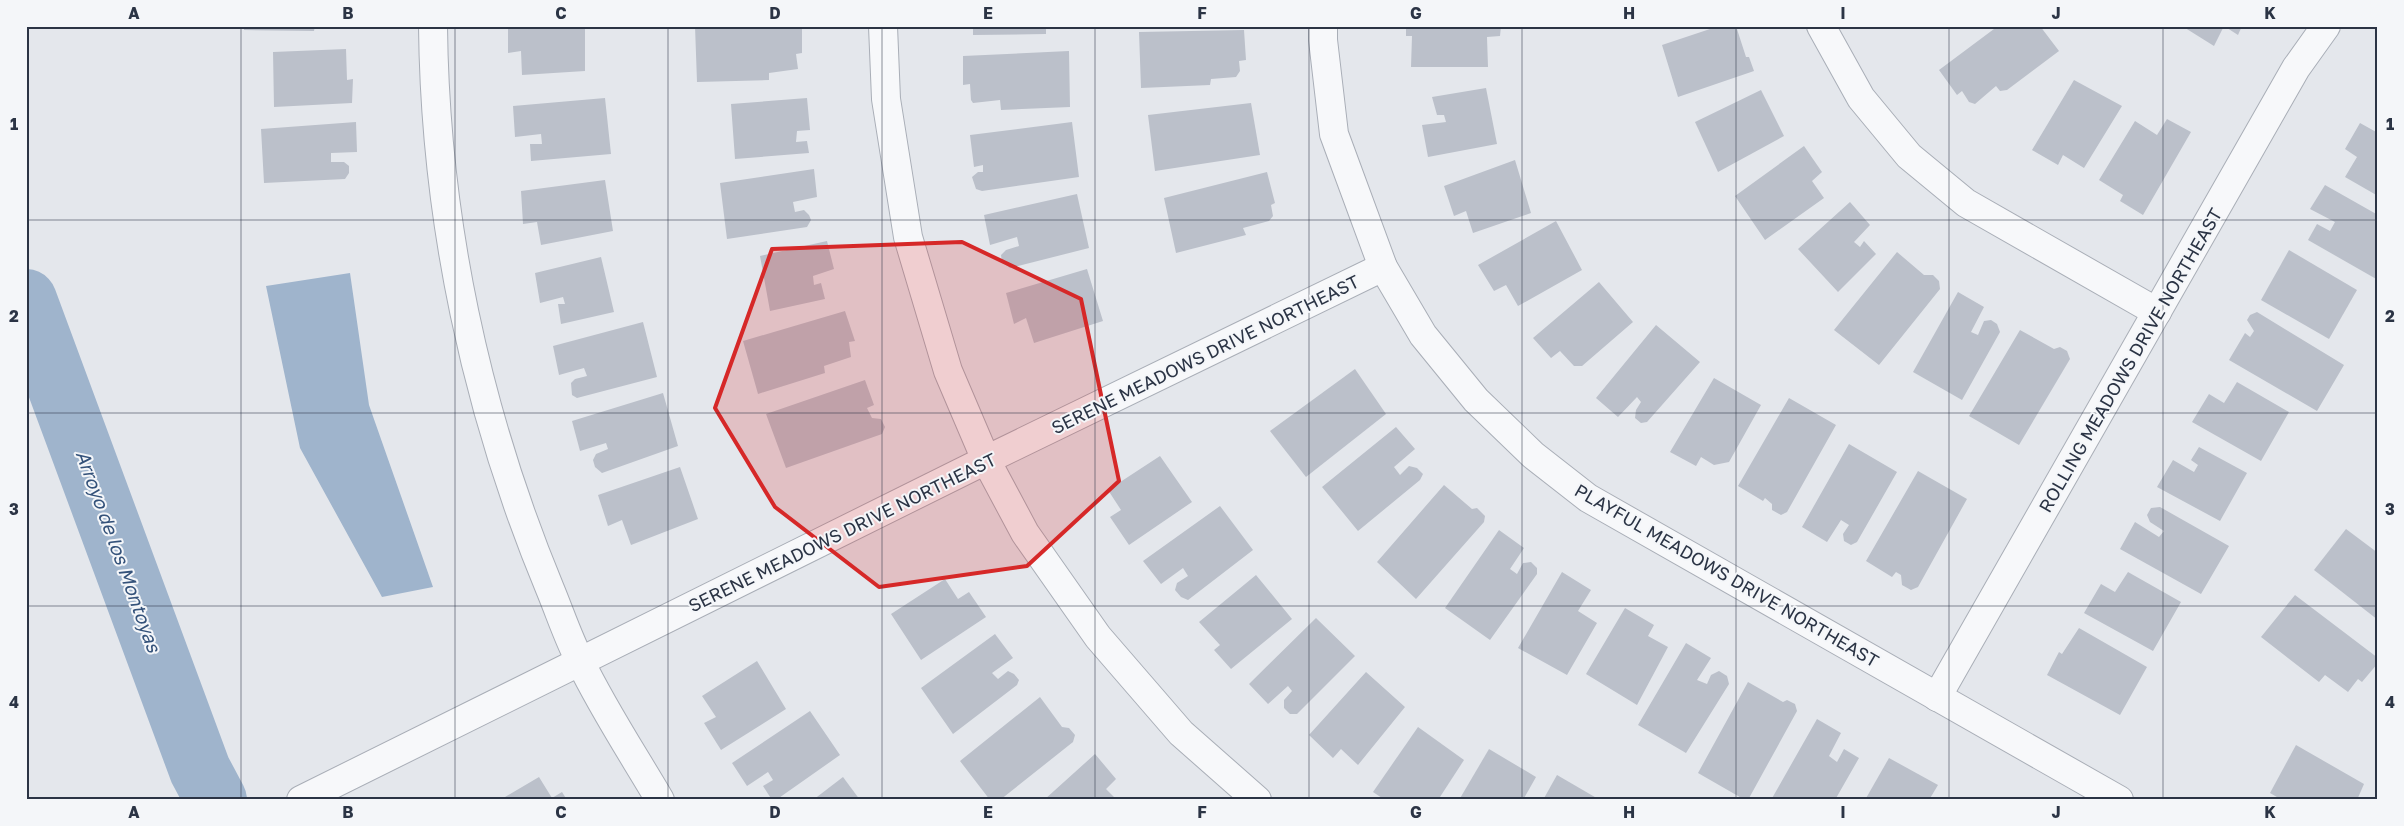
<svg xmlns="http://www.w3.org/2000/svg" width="2404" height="826" font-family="'Golos Text',sans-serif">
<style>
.water{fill:#9fb4cc}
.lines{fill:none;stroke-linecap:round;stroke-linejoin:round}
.river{stroke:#9fb4cc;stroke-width:62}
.building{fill:#bbc0ca}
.minor-casing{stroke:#a9aeb7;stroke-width:30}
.minor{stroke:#f7f8fa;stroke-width:28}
.marked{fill:#d62828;fill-opacity:0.2;stroke:#d62828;stroke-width:4;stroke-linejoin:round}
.grid{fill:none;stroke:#2b3445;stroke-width:1;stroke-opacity:0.55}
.labels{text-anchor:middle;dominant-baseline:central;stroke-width:4;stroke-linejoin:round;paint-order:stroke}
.street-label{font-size:18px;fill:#2b3445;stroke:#f4f6f9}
.water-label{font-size:19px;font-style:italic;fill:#34527a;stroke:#f4f6f9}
.neatline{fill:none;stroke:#2b3445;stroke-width:2}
.grid-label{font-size:16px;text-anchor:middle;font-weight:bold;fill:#2b3445}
</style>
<rect width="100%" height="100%" fill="#e4e7ec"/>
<path class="water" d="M350,273L369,405L433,587L382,597L300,448L266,286Z"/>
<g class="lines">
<path class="river" d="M26,300L200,770L216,800"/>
</g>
<g class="building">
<path d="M244,26H315L314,31L244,30Z"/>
<path d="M508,26H585V71L522,75L521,51L508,53Z"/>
<path d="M695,26H802V53L796,54L798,69L769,73V80L697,82Z"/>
<path d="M973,26H1046V34L973,35Z"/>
<path d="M1406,26H1501L1500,36L1487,37L1488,67H1411L1412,36H1406Z"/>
<path d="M1719,26H1736L1746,57H1749L1754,71L1678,97L1662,45Z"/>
<path d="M1998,26H2040L2059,51L2007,90L2000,91L1996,86L1975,104L1969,102L1962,91L1957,95L1939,70Z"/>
<path d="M2182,26H2224L2214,46Z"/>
<path d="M2224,26H2242L2238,35Z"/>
<path d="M1244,30L1246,60L1239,61L1240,71L1236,77L1211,79L1210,85L1141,88L1139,32Z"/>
<path d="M346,49L347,80L353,79L352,103L274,107L273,52Z"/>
<path d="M1069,51L1070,107L1001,110L1000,100L973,103L971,100L970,84L963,85V56Z"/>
<path d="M2074,80L2122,106L2084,168L2063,155L2058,165L2032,150Z"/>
<path d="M1486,88L1497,144L1428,157L1422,125L1446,122L1444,115H1437L1432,97Z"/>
<path d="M1761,90L1784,136L1718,172L1695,122Z"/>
<path d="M605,98L611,154L531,161L530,144H542L541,134L515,137L513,106Z"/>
<path d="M807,98L810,130L797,131L796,142L807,141L809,153L735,159L731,104Z"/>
<path d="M1251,103L1260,155L1155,171L1148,115Z"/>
<path d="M2167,119L2191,132L2143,215L2120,201L2123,195L2099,180L2135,121L2157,135Z"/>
<path d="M356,122L357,152L331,153V162H344L349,166V173L345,179L264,183L261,129Z"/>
<path d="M1072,122L1079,177L982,191L976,189L972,177L978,172H983V165L974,167L970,135Z"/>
<path d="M2360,123L2378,133V196L2345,177L2357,157L2345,149Z"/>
<path d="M1804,146L1822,172L1812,181L1824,198L1765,240L1735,196Z"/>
<path d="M1515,160L1531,213L1473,233L1466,211L1454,216L1444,186Z"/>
<path d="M814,169L817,197L793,202L795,212L804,210L809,215L811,220L807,227L727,239L720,183Z"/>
<path d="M1267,172L1275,203L1271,205L1273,216L1269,221L1243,228L1246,235L1176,253L1164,198Z"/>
<path d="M605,180L613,231L541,245L537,222L523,224L521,191Z"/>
<path d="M2325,185L2378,215V280L2308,240L2317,224L2330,231L2335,222L2310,209Z"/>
<path d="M1077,194L1089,248L1010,268L1002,262L1001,255L1006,250L1019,246L1017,237L990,245L984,215Z"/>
<path d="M1850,202L1870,225L1854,242L1860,247L1864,241L1876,254L1838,292L1798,249Z"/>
<path d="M1556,221L1582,270L1518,306L1506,285L1494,291L1478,265Z"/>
<path d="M827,241L834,269L813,276L814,285L821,283L825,299L770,311L760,256Z"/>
<path d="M2289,250L2357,290L2329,339L2261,300Z"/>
<path d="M1897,252L1924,275H1933L1939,281L1940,289L1879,365L1834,330Z"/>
<path d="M601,257L614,312L561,324L558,304H565L563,297L540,303L535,273Z"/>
<path d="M1087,269L1103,321L1034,343L1026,318L1014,324L1006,293Z"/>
<path d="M1599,282L1633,322L1582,366H1574L1560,351L1551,358L1533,338Z"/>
<path d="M1958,292L1984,307L1971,332L1978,335L1984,321L1991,320L1997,324L2000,332L1962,400L1913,372Z"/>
<path d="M845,311L855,341L849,342L851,357L824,366L825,373L758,394L743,341Z"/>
<path d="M2257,312L2344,365L2317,411L2229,360L2245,333L2250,337L2254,331L2247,320L2250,315Z"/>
<path d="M643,322L657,377L577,398L572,395L571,383L575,379L587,376L584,368L559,375L553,346Z"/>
<path d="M1656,325L1700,362L1647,422L1641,423L1635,418L1636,410L1641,402L1637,397L1618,417L1596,398Z"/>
<path d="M2020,330L2054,349L2060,347L2067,351L2070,359L2019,445L1969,416Z"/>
<path d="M1355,369L1386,414L1306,477L1270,431Z"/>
<path d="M1714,378L1761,405L1729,462L1714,465L1701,457L1696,466L1670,452Z"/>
<path d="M865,380L874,405L867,408L872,418L881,419L885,427L882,434L786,468L766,414Z"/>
<path d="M2237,382L2289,412L2261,461L2192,422L2209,394L2224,403Z"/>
<path d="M663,393L678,446L602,473L595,467L593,460L596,454L608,449L606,443L580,451L572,421Z"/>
<path d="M1789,398L1836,425L1787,512L1781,515L1772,510V504L1765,498L1763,501L1738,486Z"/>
<path d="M1396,427L1415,449L1394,467L1400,475L1409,466L1417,468L1423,474L1420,480L1358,531L1322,487Z"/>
<path d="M1849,444L1897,472L1857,542L1851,545L1844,541L1843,534L1849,525L1841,520L1827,542L1802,527Z"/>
<path d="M2199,447L2247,473L2220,521L2157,487L2173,460L2194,472L2198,465L2191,460Z"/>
<path d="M1160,456L1192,502L1129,545L1110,517L1121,510L1108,490Z"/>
<path d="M680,467L698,519L631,545L622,520L608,526L598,495Z"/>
<path d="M1918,471L1967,499L1918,587L1911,590L1902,585L1901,575L1896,572L1892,577L1866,561Z"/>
<path d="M1444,485L1472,509L1477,508L1485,516L1484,522L1416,599L1377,562Z"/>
<path d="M1220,506L1253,550L1188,600L1181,597L1175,590L1177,583L1188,576L1183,568L1161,584L1143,561Z"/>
<path d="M2160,507L2229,546L2201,594L2120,549L2135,522L2159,537L2164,531L2150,522L2147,515L2151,508Z"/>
<path d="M2346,529L2378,553V620L2314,570Z"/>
<path d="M1499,530L1524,548L1510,569L1517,574L1523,563L1531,562L1537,568V574L1490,640L1445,608Z"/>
<path d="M1562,572L1591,590L1578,611L1597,623L1567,675L1518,648Z"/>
<path d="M2128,572L2181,602L2153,651L2084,613L2101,584L2115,592Z"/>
<path d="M1256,575L1292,619L1231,669L1214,650L1220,645L1199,622Z"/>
<path d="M945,579L958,599L969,592L986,617L921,660L891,614Z"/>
<path d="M2295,595L2378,658V663L2362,682L2358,679L2348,692L2325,675L2319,682L2261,637Z"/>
<path d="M1625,608L1654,625L1648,636L1668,647L1637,705L1586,674Z"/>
<path d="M1316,618L1355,656L1297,714H1290L1284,708V700L1292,691L1288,686L1268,704L1249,684Z"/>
<path d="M2079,628L2147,667L2120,715L2047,675L2059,652L2062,654Z"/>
<path d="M995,634L1013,658L992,673L998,679L1008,671L1014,674L1019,680L1017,685L953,734L921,688Z"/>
<path d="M1686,643L1711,658L1697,680L1707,684L1711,675L1719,671L1727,676L1729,684L1686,753L1638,725Z"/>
<path d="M757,661L786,709L721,750L704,723L716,717L702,696Z"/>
<path d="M1366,672L1405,707L1358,765L1341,749L1333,758L1309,735Z"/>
<path d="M1748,682L1783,702L1787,700L1795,704L1797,711L1748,800H1745L1698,773Z"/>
<path d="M1040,697L1062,727L1069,728L1075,735L1073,742L1000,800H990L960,761Z"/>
<path d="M810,711L840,755L776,800H772L763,786L773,780L768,772L747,786L732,763Z"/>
<path d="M1817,719L1841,733L1829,756L1837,762L1844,749L1859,758L1835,800H1771Z"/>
<path d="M1418,727L1464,760L1438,800H1385L1373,792Z"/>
<path d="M2296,745L2364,784L2357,800H2282L2270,793Z"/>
<path d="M1489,749L1536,777L1523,800H1459Z"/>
<path d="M1095,754L1116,779L1106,789L1117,800H1044Z"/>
<path d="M1889,758L1938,785L1929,800H1865Z"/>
<path d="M1557,775L1600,800H1543Z"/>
<path d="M539,777L552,798L562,792L567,800H500Z"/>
<path d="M843,777L860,800H813Z"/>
</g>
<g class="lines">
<defs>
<g id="minor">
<path d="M433,26C435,219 476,411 550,589C560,613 568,638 580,661C603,709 633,754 660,800"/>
<path d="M883,26L886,99L908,237L948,371L986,460L1025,533L1098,637L1181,733L1257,800"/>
<path d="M1323,26V40L1334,134L1383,267L1423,335L1476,400L1533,455L1588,498L2119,800"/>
<path d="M1821,26L1861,98L1909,156L1966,203L2157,312"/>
<path d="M1937,697L2296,68L2326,26"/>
<path d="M301,800L986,460L1383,267"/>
</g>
</defs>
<use href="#minor" class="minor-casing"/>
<use href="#minor" class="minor"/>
</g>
<path class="marked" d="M962,242L1081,299L1119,481L1027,566L879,587L775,507L715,408L772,249Z"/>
<path class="grid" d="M241,26V800M455,26V800M668,26V800M882,26V800M1095,26V800M1309,26V800M1522,26V800M1736,26V800M1949,26V800M2163,26V800M26,220H2378M26,413H2378M26,606H2378"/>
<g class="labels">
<g class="street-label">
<text transform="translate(1205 354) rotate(-26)">SERENE MEADOWS DRIVE NORTHEAST</text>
<text transform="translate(2130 360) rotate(-60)">ROLLING MEADOWS DRIVE NORTHEAST</text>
<text transform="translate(842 532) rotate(-26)">SERENE MEADOWS DRIVE NORTHEAST</text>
<text transform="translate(1727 575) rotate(30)">PLAYFUL MEADOWS DRIVE NORTHEAST</text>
</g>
<g class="water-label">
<text transform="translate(119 551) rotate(70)">Arroyo de los Montoyas</text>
</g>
</g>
<rect width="2404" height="826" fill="none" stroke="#f4f6f9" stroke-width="55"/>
<rect x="28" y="28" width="2348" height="770" class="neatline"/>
<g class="grid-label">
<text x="134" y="19">A</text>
<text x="348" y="19">B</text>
<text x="561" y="19">C</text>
<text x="775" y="19">D</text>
<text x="988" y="19">E</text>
<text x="1202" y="19">F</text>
<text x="1416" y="19">G</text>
<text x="1629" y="19">H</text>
<text x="1843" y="19">I</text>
<text x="2056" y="19">J</text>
<text x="2270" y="19">K</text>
<text x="14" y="130">1</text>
<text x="2390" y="130">1</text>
<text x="14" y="322">2</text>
<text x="2390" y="322">2</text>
<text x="14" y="515">3</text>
<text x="2390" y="515">3</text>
<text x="14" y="708">4</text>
<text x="2390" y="708">4</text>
<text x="134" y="818">A</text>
<text x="348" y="818">B</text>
<text x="561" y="818">C</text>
<text x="775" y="818">D</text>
<text x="988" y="818">E</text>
<text x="1202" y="818">F</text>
<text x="1416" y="818">G</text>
<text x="1629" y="818">H</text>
<text x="1843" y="818">I</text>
<text x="2056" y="818">J</text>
<text x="2270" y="818">K</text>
</g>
</svg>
